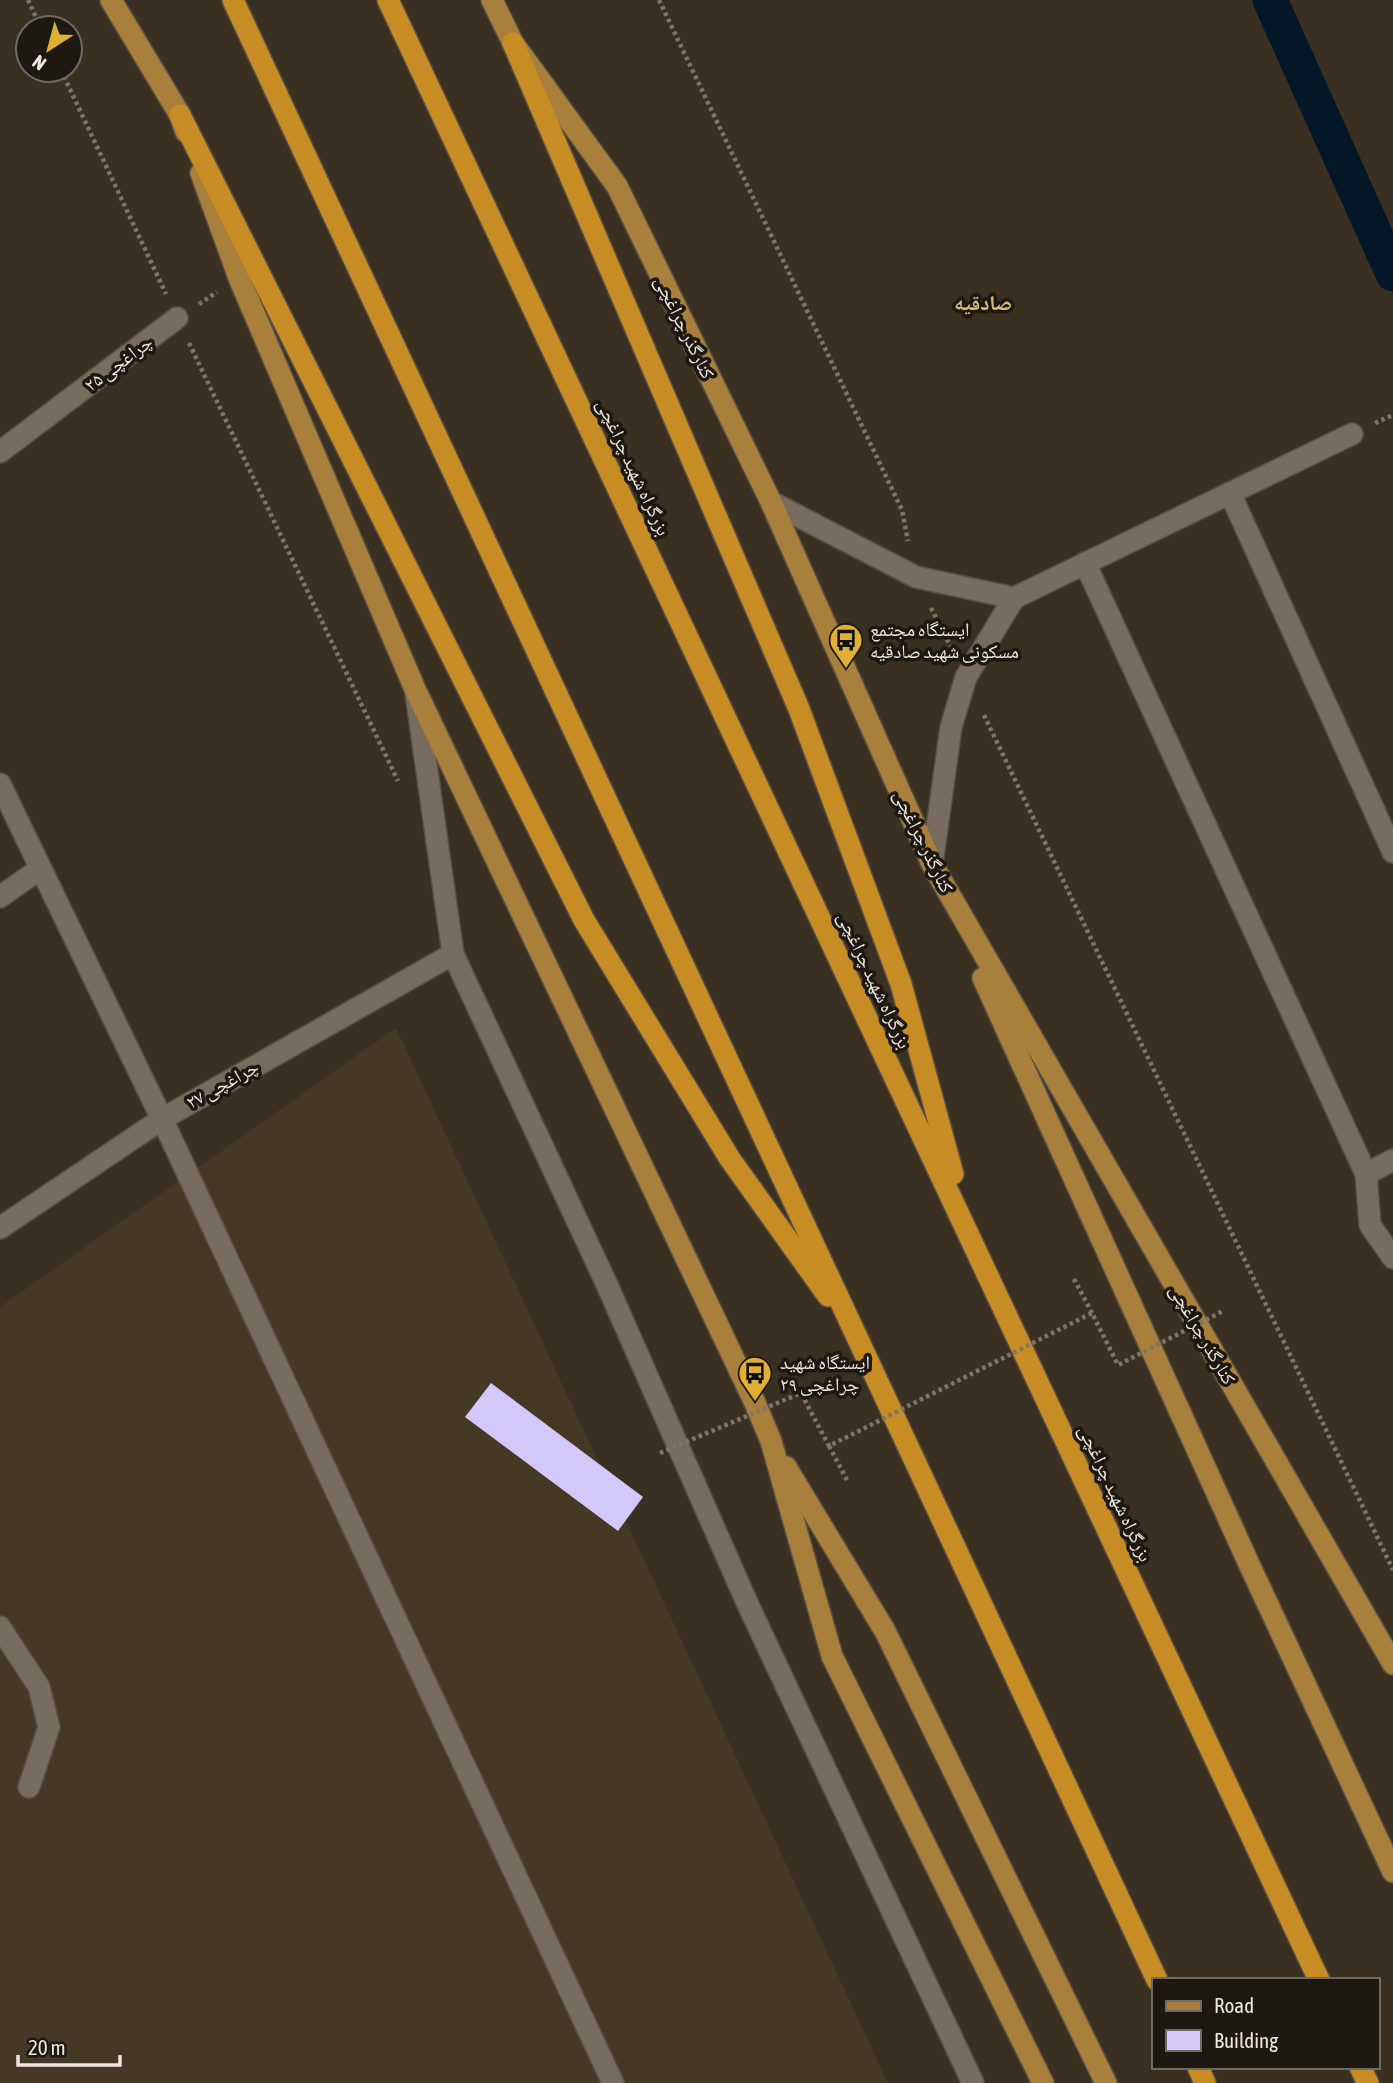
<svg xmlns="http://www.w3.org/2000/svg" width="1393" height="2083" font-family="'Asap Condensed','Noto Naskh Arabic',sans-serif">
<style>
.built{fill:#453825}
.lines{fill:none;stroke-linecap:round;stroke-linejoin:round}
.canal{stroke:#04182a;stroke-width:35}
.building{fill:#d2c9fa}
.minor-casing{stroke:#564e42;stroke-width:24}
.major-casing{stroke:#564e42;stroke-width:24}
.highway-casing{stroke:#564e42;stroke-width:24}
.path{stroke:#7f766b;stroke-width:4.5;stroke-dasharray:3.5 3.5;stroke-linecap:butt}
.minor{stroke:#776c5d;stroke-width:21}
.major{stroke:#a87f3b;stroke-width:21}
.highway{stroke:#c88c25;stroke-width:21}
.path-bridge{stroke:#7f766b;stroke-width:4.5;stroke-dasharray:3.5 3.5;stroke-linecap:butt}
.labels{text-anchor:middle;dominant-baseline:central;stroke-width:7;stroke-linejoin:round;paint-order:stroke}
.street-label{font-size:19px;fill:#eee7df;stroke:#1d1912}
.poi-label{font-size:19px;fill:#eee7df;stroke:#1d1912;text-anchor:start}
.neighbourhood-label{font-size:21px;font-weight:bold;fill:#dcbc72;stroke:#1d1912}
</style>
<rect width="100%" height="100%" fill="#3a3022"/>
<path class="built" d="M396,1028L888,2083H0V1307Z"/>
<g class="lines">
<path class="canal" d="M1270,0L1393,274"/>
</g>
<path class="building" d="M491,1383L643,1497L618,1531L465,1417Z"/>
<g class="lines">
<defs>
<g id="minor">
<path d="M0,452L177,318"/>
<path d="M1230,493L1393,852"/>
<path d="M771,502L916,577L1014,598"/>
<path d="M1085,563L1366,1174L1370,1225L1393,1258"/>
<path d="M416,694L453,954L608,1287L749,1607L973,2083"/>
<path d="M0,784L162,1119L613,2083"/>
<path d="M932,864L951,727L966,677L1014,598L1352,434"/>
<path d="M0,897L40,869"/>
<path d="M1366,1174L1393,1160"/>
<path d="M0,1228L162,1119L453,954"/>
<path d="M0,1627L39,1687L49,1727L29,1787"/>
</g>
<g id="major">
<path d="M111,0L180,115L186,132"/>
<path d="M492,0L513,43L617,186L771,502L932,864L1393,1664"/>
<path d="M201,173L239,278L415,689L755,1403L771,1441L832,1656L1043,2083"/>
<path d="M983,978L1249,1564L1393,1872"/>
<path d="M786,1467L885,1631L1106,2083"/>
</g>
<g id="highway">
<path d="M233,0C539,661 851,1319 1157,1980"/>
<path d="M388,0L1319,1980"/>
<path d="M513,43L799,709L901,984L953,1174"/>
<path d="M180,115L584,920L730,1159L828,1296"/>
<path d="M1198,2067L1205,2083"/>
<path d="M1360,2067L1368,2083"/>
</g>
</defs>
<use href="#minor" class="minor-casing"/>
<use href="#major" class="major-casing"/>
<use href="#highway" class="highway-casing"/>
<g class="path">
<path d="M28,0L41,28"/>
<path d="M659,0L902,510L908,541"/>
<path d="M61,70L166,294"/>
<path d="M199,304L217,292"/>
<path d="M189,343L398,781"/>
<path d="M1375,423L1393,415"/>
<path d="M931,608L951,647"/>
<path d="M984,715L1393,1570"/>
<path d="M1074,1279L1092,1313"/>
<path d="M829,1446L847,1480"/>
</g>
<use href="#minor" class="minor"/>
<use href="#major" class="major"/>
<use href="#highway" class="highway"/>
<path class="path-bridge" d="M660,1453L801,1393L829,1446L1092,1313L1118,1365L1223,1311"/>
</g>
<defs>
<symbol id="bus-pin" viewBox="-11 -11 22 30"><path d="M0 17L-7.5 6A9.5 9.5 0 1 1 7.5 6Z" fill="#dfb034" stroke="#1d1912"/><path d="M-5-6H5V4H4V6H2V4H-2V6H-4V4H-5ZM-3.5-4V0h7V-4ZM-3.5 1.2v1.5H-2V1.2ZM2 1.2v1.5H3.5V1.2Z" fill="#111"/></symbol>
</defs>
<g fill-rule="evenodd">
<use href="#bus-pin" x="827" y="621" width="38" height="52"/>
<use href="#bus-pin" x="736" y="1354" width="38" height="52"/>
</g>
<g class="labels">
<g class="street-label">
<text transform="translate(685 327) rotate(64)">کنارگذر چراغچی</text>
<text transform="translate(118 363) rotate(-37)">چراغچی ۲۵</text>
<text transform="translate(634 467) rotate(65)">بزرگراه شهید چراغچی</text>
<text transform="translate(924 841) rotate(64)">کنارگذر چراغچی</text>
<text transform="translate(875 980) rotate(65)">بزرگراه شهید چراغچی</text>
<text transform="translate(222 1084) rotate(-29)">چراغچی ۲۷</text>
<text transform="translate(1203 1334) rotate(60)">کنارگذر چراغچی</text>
<text transform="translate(1116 1493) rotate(65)">بزرگراه شهید چراغچی</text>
</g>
<g class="poi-label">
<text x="870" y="629">ایستگاه مجتمع<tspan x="870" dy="22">مسکونی شهید صادقیه</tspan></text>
<text x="780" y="1362">ایستگاه شهید<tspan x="780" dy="22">چراغچی ۲۹</tspan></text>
</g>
<g class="neighbourhood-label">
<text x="983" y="302">صادقیه</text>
</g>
</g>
<rect x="1152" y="1978" width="228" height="91" fill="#1d1912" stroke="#716b64" stroke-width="2"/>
<rect x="1166" y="2001" width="35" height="10" fill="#a87f3b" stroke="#716b64" stroke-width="2"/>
<text x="1214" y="2013" font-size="21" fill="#eee7df">Road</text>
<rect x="1166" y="2030" width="35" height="21" fill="#d2c9fa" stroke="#716b64" stroke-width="2"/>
<text x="1214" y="2048" font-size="21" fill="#eee7df">Building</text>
<g transform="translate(49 49) rotate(216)"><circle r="33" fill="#1d1912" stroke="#716b64" stroke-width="2"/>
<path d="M0-5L12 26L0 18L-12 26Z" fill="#dfb034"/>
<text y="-10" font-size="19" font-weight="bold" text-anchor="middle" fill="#eee7df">N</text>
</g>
<path d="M18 2055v10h102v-10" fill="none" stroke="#eee7df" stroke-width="3.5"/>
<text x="28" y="2055" font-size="21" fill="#eee7df" stroke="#1d1912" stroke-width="5" paint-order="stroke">20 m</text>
</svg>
